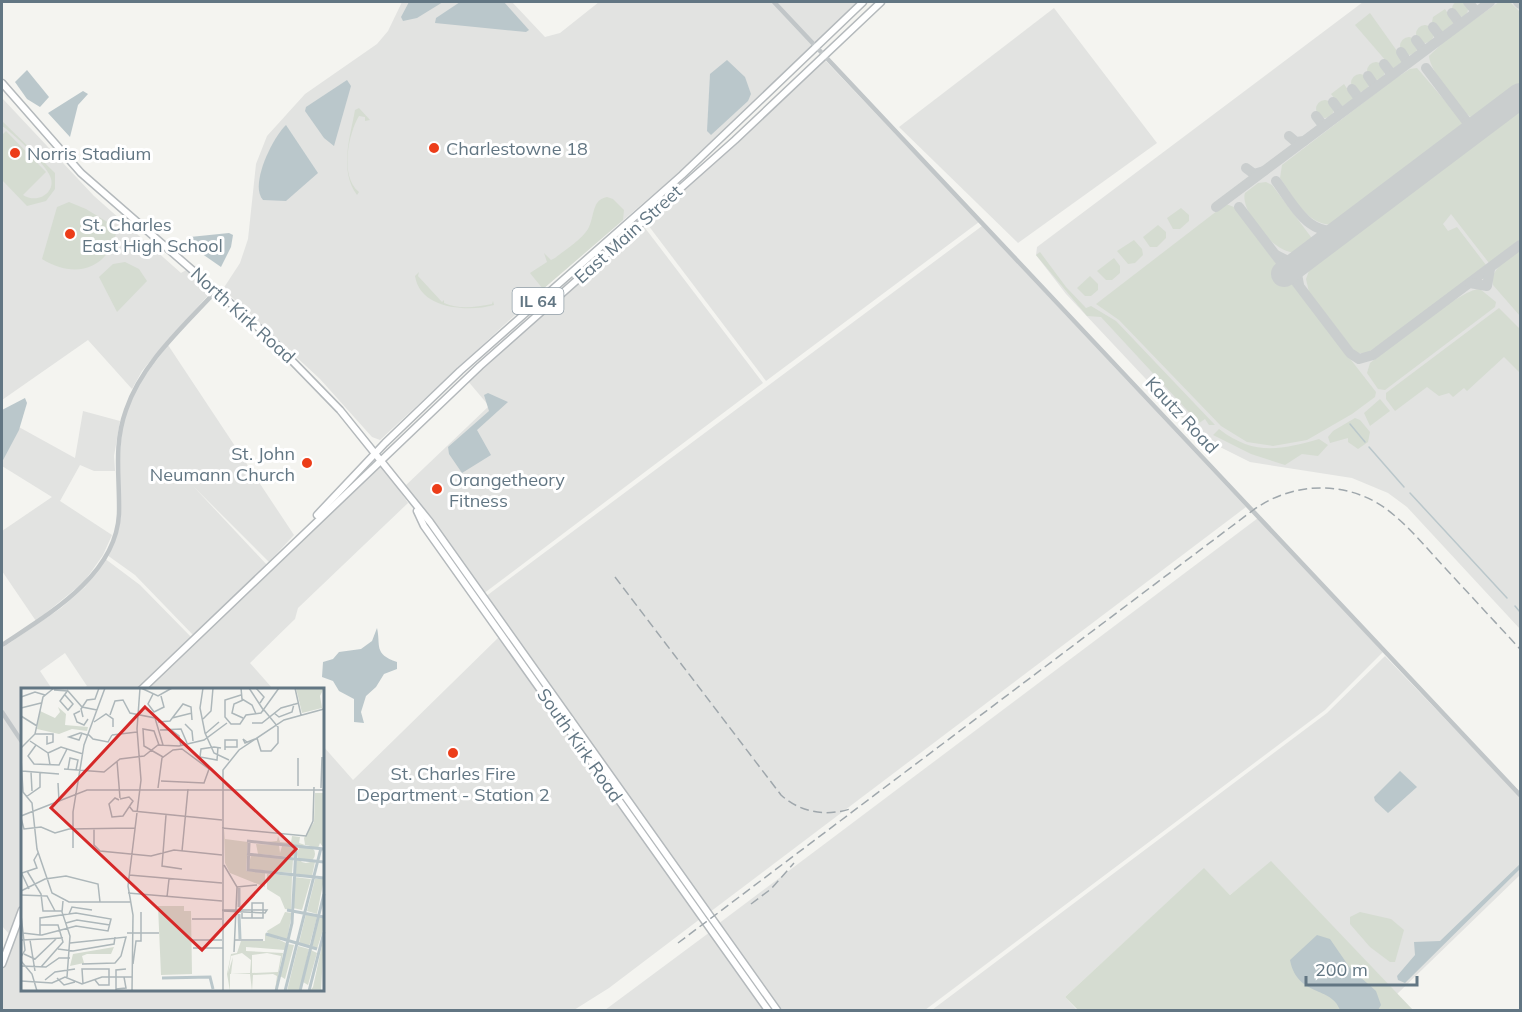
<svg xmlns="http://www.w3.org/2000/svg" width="1522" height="1012" font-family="Mulish,sans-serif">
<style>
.built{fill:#e2e3e1}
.green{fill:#d5dcd1}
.water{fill:#bac7cb}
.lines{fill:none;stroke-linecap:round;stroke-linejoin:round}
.stream{stroke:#bac7cb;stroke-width:1.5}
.taxiway{stroke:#cacece;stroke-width:10}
.runway{stroke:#cacece;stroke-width:26}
.major-casing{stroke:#b4b9bc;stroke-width:9}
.minor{stroke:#c1c6c8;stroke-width:4.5}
.major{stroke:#fff;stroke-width:6}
.rail{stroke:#9fa7ac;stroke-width:1.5;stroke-dasharray:9 4.5;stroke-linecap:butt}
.poi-dot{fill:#ec3d19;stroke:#fff;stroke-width:2}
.labels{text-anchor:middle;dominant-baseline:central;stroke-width:6;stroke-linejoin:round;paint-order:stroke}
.shield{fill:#fff;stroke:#919fa8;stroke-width:1.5}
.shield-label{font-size:16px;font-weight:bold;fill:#627683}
.poi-label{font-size:18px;fill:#627683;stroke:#fff;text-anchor:start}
.street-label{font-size:18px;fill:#627683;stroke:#fff}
.inset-river{fill:none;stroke:#bac7cb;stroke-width:3}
.inset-road{fill:none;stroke:#adb7ba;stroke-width:1.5}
.view{fill:#d62828;fill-opacity:0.15;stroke:#d62828;stroke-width:3}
.inset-edge{fill:none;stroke:#627683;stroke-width:3}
</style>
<rect width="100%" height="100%" fill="#f4f4f0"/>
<g class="built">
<path d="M402,2H512L545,37L560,33L599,2H859L691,162L543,289L380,440L372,437L320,379L223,289L240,263L248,239L256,164L267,136L305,94L377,44L388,31Z"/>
<path d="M1363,2H1520V629L1407,507L1388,493L1352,478L1250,462L1206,440L1191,427L1066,294L1036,255L1037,247Z"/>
<path d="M1054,8L1157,143L1018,243L899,127Z"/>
<path d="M823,58L979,222L766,381L645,221Z"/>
<path d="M2,98L94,196L181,273L188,269L212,291L164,344L142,371L132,389L88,340L2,400Z"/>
<path d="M642,224L763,383L483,594L404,487L489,406L467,380Z"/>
<path d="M982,226L1246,507L710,912L485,597Z"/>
<path d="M168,345L294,535L269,562L193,486L267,565L194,636L135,575L107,555L118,532L121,515L118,480L122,429L129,403L140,382Z"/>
<path d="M83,411L120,421L114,456L115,471H94L80,465L60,501L112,535L103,555L84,582L36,621L2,571V531L52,497L2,466V453L17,426L75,458Z"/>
<path d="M380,462L408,503L298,608L295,619L250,663L273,689L145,690Z"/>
<path d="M1258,518L1383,652L1325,710L925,1010H780L718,924Z"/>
<path d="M104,558L140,585L191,637L139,689H82L87,686L65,653L40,671L52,689L22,690V740L2,709V648L61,608L85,587Z"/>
<path d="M499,637L700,919L609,988L574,1010H2V970L22,914V990H322L323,746L353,780Z"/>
<path d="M1385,656L1520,797V875L1397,994L1271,862L1230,895L1204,869L1065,997L1077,1010H932L1327,713Z"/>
<path d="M2,715L22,746V907L11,936L2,926Z"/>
<path d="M710,932L766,1010H605Z"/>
</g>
<g class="green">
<circle cx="1460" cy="9" r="8"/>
<path d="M1499,2H1510L1520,12V88L1478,120C1465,121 1429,69 1429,56L1447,39Z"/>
<path d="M1445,9L1454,23L1442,32L1432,22L1433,17Z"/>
<path d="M1370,13L1402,58L1403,61L1393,69L1355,25Z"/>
<circle cx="1425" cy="34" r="9"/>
<circle cx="1409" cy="46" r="9"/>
<circle cx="1376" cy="71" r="9"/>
<path d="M1417,68L1463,122L1462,133L1341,223C1310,232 1295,199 1280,178L1282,165L1393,80L1410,69Z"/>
<circle cx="1360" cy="83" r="9"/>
<path d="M1344,84L1354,99L1341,107L1331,94Z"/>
<circle cx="1325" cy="109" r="9"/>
<path d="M1520,104V239L1489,263L1451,214L1443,224L1448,231L1457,227L1486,265L1388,339L1367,353H1356L1309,292L1306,279L1313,260Z"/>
<path d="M359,108L370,120L365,121V117L359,116C349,132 339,176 359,192L357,195C339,170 350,138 355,110Z"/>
<path d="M2,121L55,173V189L46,201L27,206L2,180V135L6,131L46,172L23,195C38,205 59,191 49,174C43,162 13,133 2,126Z"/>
<path d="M1266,182L1272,185L1311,237V244C1289,276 1238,212 1245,193L1258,183Z"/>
<path d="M607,197L613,199L624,210L623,220L543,289L530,273L547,262L544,253L551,260L555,258C565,250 581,240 588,229C595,217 591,200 607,197Z"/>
<path d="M69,202L86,209L117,228C111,269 75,280 42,259L57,207Z"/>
<path d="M1226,204L1234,207L1280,269L1278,271L1285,280L1288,279L1376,392L1375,397L1352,414L1307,440L1273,446L1247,442L1221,426L1119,320L1096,304Z"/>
<path d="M1181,208L1189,215V221L1180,229H1173L1167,218Z"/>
<path d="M1158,225L1166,232V238L1157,247H1150L1143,237Z"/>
<path d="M1134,240L1142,249L1143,255L1135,263L1128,264L1117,251Z"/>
<path d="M1520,250V316L1493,285C1489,269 1509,258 1520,250Z"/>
<path d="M1040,252L1066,287L1086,308L1091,306L1116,321L1215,425H1209L1205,419L1199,423L1101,317L1087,316L1036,255Z"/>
<path d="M1114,258L1120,266V273L1112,280H1106L1097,271Z"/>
<path d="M125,262L139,269L147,281L117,312L99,277L113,264Z"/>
<path d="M419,272L418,276L442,302L444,300V303C460,310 475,307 492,304L493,301L494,305C470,312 420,310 415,276Z"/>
<path d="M1090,276L1098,284V290L1091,296H1085L1077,288Z"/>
<path d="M1480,289L1496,302L1495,307L1385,390L1378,389L1367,373L1370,363C1388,350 1463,287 1480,289Z"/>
<path d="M1499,308L1520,329V373L1504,357L1467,391L1464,388L1453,397L1449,393L1439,396L1427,387L1395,411L1386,399V393Z"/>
<path d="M1380,399L1390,411L1370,426L1364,413Z"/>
<path d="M1355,418L1360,420L1370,432L1368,442L1358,449L1348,442V438L1330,443L1328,437L1333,431Z"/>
<path d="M1219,429C1254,456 1280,450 1319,439L1328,445L1318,456L1302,454L1285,465L1251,454L1213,435Z"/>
<path d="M1271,861L1413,1010H1078L1065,997L1204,868L1230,895Z"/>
<path d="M1360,912L1391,919L1404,930L1395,962H1390L1370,947L1350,924V917Z"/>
</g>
<g class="water">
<path d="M409,2H443L417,18L403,21L401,17Z"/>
<path d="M460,2H504L529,30L526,32L435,23L436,18Z"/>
<path d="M727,60L745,77L751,94L748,101L711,135L707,131L710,74Z"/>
<path d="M27,70L49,97L40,107L27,99L15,82Z"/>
<path d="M347,80L351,86L334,146L324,138L305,111L306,107Z"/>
<path d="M83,91L88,94L78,105L70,137L48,113Z"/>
<path d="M286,125L318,173L286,201L263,200C249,185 273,137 286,125Z"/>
<path d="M229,233L233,235L231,247L221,267L188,244L190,237Z"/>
<path d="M488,393L508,402L477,430L491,455L462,473L449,454L448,447L489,411L484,395Z"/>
<path d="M25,398L27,403L19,430L2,462V410Z"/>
<path d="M377,628C381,645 373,654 397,662V669L384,674L376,687L366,696L361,712L364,723L354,722V699L339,691L333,681L322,677L323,662L333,659L339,652L361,649L372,641Z"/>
<path d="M1400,771L1417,787L1388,813L1375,801L1374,797Z"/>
<path d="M1520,864V869L1405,983L1398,980L1397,976L1415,955L1414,942L1440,941Z"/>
<path d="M1317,935L1330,939L1350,968L1376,991L1381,1005L1378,1010H1340C1332,986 1297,997 1290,960Z"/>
</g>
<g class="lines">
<g class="stream">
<path d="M1350,424L1365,442"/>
<path d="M1369,447L1404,487"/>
<path d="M1410,493L1507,598"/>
<path d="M1515,606L1520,612"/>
</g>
<g class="taxiway">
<path d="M1468,2L1474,9"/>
<path d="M1518,2L1520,4"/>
<path d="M1452,13L1458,21"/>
<path d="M1433,27L1439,35"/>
<path d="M1416,40L1422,48"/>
<path d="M1401,52L1406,60"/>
<path d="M1384,64L1390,72"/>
<path d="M1426,68L1467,122"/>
<path d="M1368,76L1374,85"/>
<path d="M1352,89L1358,97"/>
<path d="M1333,102L1339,110"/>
<path d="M1316,116L1322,124"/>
<path d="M1289,136L1296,142L1304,141"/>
<path d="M1464,139L1469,129L1467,122L1474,126L1483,124"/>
<path d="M1246,168L1254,174L1264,171"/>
<path d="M1276,181C1294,205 1311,243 1347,227"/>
<path d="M1216,207L1490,2"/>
<path d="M1239,207L1350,353L1359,359L1373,355L1520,245"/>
<path d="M1276,255L1288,261H1302L1297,274L1299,285"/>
<path d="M1470,283L1487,286L1490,269"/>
</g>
<path class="runway" d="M1284,274L1520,96"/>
<defs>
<g id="major">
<path d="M2,83L81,173L268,336L340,410L430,522L777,1010"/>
<path d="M417,511L424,526L768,1010"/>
<path d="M317,515L385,443L460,371L682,175L863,2"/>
<path d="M141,690L480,366L735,140L881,2"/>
<path d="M2,964L22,910"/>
</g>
</defs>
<use href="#major" class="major-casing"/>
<g class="minor">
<path d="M774,2L1520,795"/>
<path d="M2,645C47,615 116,576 119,514C120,478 113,446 126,410C142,363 183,327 216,291"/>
<path d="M2,712L22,742"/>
</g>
<use href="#major" class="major"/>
<g class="rail">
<path d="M615,577L781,795C801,813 827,817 853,808"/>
<path d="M751,904L771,889L794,863"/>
<path d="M678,943L1252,511C1295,479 1355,480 1395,516C1414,532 1429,551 1446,569C1471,596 1496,623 1520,649"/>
</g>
</g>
<g class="poi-dot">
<circle cx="434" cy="148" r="6"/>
<circle cx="15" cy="153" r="6"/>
<circle cx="70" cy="234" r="6"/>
<circle cx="307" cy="463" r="6"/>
<circle cx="437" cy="489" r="6"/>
<circle cx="453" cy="753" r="6"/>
</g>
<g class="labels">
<rect class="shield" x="512.5" y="288" width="51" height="26" rx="4.5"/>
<g class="shield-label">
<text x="538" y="301">IL 64</text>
</g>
<g class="poi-label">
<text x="446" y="148">Charlestowne 18</text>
<text x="27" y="153">Norris Stadium</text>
<text x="82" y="224">St. Charles<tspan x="82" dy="21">East High School</tspan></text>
<text x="295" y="453" text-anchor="end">St. John<tspan x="295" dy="21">Neumann Church</tspan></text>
<text x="449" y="479">Orangetheory<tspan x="449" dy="21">Fitness</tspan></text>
<text x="453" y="773" text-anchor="middle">St. Charles Fire<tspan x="453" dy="21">Department - Station 2</tspan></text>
</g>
<g class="street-label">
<text transform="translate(628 234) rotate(-42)">East Main Street</text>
<text transform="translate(243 315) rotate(42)">North Kirk Road</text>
<text transform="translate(1182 415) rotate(47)">Kautz Road</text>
<text transform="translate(580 745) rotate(55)">South Kirk Road</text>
</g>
</g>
<g transform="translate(21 688)">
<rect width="303" height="303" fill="#f4f4f0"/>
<path d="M275,0H303L299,8L301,20L281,25ZM37,19L45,26L44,37L67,39L66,43L51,41L38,46L16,41L19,23L34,30L39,24ZM294,105H303V160L299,155L297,160L245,154L256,153L257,148L259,154L270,155L271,148L279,149L278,155L284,157L283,150L293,134ZM203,141L204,151L227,154L225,183L244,185V199L209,185L204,175ZM235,156L258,157L259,165L261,158L273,159V169L237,166ZM276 166a9 9 0 1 1 18 0a9 9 0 1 1-18 0ZM230,167L272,172L271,185L227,181ZM275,172L294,174L291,188L273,186ZM246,186L271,188L270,222L264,221L259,209L246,201ZM273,189L290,191L281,222L272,220ZM294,191H303L296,226L286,223ZM137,218H163V223H170L171,286L140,287ZM264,224L271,225L266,252L248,248L246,243L259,235ZM285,226L296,229L288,259L278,255ZM298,229L303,230V239L296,261L291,258ZM244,245L265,255L264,262L225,259V263L262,265L254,303L256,288L252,286L232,287L231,303L229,286H209V303L206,286L205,303L206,286L210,266L216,265L220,253H244ZM221,265L230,272L229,285L210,286L212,269L207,285L210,268ZM246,265L260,268L257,284L231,285V267ZM303,248L300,303H289L292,299ZM267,256L273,257L264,291L259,288ZM277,258L288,261L280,297L278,303H266ZM93,259L90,266H66L61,268L63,275L49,278L52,266ZM290,262L296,265L287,297L282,294Z" fill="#d5dcd1" fill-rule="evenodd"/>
<path class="inset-river" d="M226,153L303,161M228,155L227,182L303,190M226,166L303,174M218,219V200M266,222L303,229M218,226L219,251M245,246L296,261M141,290L189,289L192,301M255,303L271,235L275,160M264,303L300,160M279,303L303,206M288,303L303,244"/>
<path class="inset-road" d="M120,0L137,8L151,0M182,0L179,20L184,45L193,65L208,72M220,0L221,11L231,17L235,26M228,0L243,23M235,0L243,9L239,15M274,0L280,27M33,2L47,3L61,19L76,22M132,6L127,16L133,24L143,19L140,8M44,7L52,16L47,22L39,13L47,2M220,7L204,12V29L210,36H219L225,27L240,25L258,0M0,9L14,4L24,7M222,12L213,16L211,25L222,30M0,20L20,15M59,23L53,26L56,34L63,37L67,31M253,25L258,29L271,24L273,16M89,27L94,13L102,12L109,25L134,30L142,57M0,28L16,38M62,29L60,21L66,12L74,11L78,0M151,30L171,25M182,31L190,23L192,0M73,34L85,26L92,31V39M137,34L149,33L162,16L170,19L171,32M231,35H241L260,20L278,15M164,36L171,43L172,53M149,41L158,48L160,58M139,42L160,41L166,55M61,45L58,52L48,49L59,45H60L66,47H68L72,51L87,54L91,47M14,46H32V54L26,56V48M184,46L198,34M91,47L116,44M236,50L240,63H250L257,55V39L243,22M9,53L27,65L29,77M226,54L222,51L224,55L234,51M15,57L7,68L13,76L38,77L46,61M138,57L133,43L122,41L123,58L142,69M197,59L196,72L179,69L180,61L193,59L200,60M204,59H216V52H204V62M0,60L14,46L22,9L33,0M27,65L40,59L62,66M0,70L2,104L11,115L16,161L31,205L48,214H109M96,73L99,110M43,81L83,84L99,71L123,68L137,57L158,58L183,52L206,35M47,81L49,70L57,72L55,82M1,83L38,86M10,84L11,103M37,95L38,113M277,98V70M137,100L141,70L152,62L161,61L188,81L183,95L140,93M300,100L301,69M5,109L19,99V85M98,112L94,110L88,116L91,129L102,128L112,113L108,109L99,111M108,118L112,123L201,132M145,127L141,178L161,181M0,128L66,102H303M0,130L3,141L20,139L34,145L48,141L114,140M201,140L285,148L292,133L293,99M73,141V157L79,163L130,168L153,162L201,167M52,160V124L63,57L84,0M161,163L167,101M203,177L216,199L213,264M6,183L20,206L22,223H41M0,184L8,201M1,185L16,180L13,172L17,165M108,187L201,195M216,199L236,197M0,203L24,191L45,188L77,196L79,214M107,205L201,213M0,207L26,208L34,223M146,209L148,191M42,213L41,224L49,248L46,289M201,222H246L244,225L201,223M221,225V230H242V215H231V230M48,226L51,219L71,222M0,227L4,262L0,269M171,231H201M45,235L56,232L89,237M19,237H37L42,254L20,279M2,245L19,247H21L55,238L87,243L90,231L55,225L19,230V247M106,245H138M1,252L42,250M9,252L14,283M171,252H201M214,252H242M49,255L105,249L100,268L94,275L61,276M172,260H202M37,261L52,263L93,256L94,249M3,266L14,271L35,251M0,273L11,286L16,303M112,276L115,253H120V224M0,278L25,279L38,270H49M36,290L43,297L54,294M24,292L34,284L54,281M0,293L31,295L44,289L61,296L81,289H111M62,296L61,281H88V297H78L74,292M95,301L105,300L103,289M95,303V282L105,281M111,303L112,227L107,198L120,92L116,41L119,0M202,303V82L218,62L263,32L303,21"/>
<path class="view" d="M124,19L275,161L181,262L30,120Z"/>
<rect width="303" height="303" class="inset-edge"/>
</g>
<rect width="1522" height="1012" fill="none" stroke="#627683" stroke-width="6"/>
<path d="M1306 976v9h111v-9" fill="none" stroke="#627683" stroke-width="3"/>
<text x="1315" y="976" font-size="18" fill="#627683" stroke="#ffffff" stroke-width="4.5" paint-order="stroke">200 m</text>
</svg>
